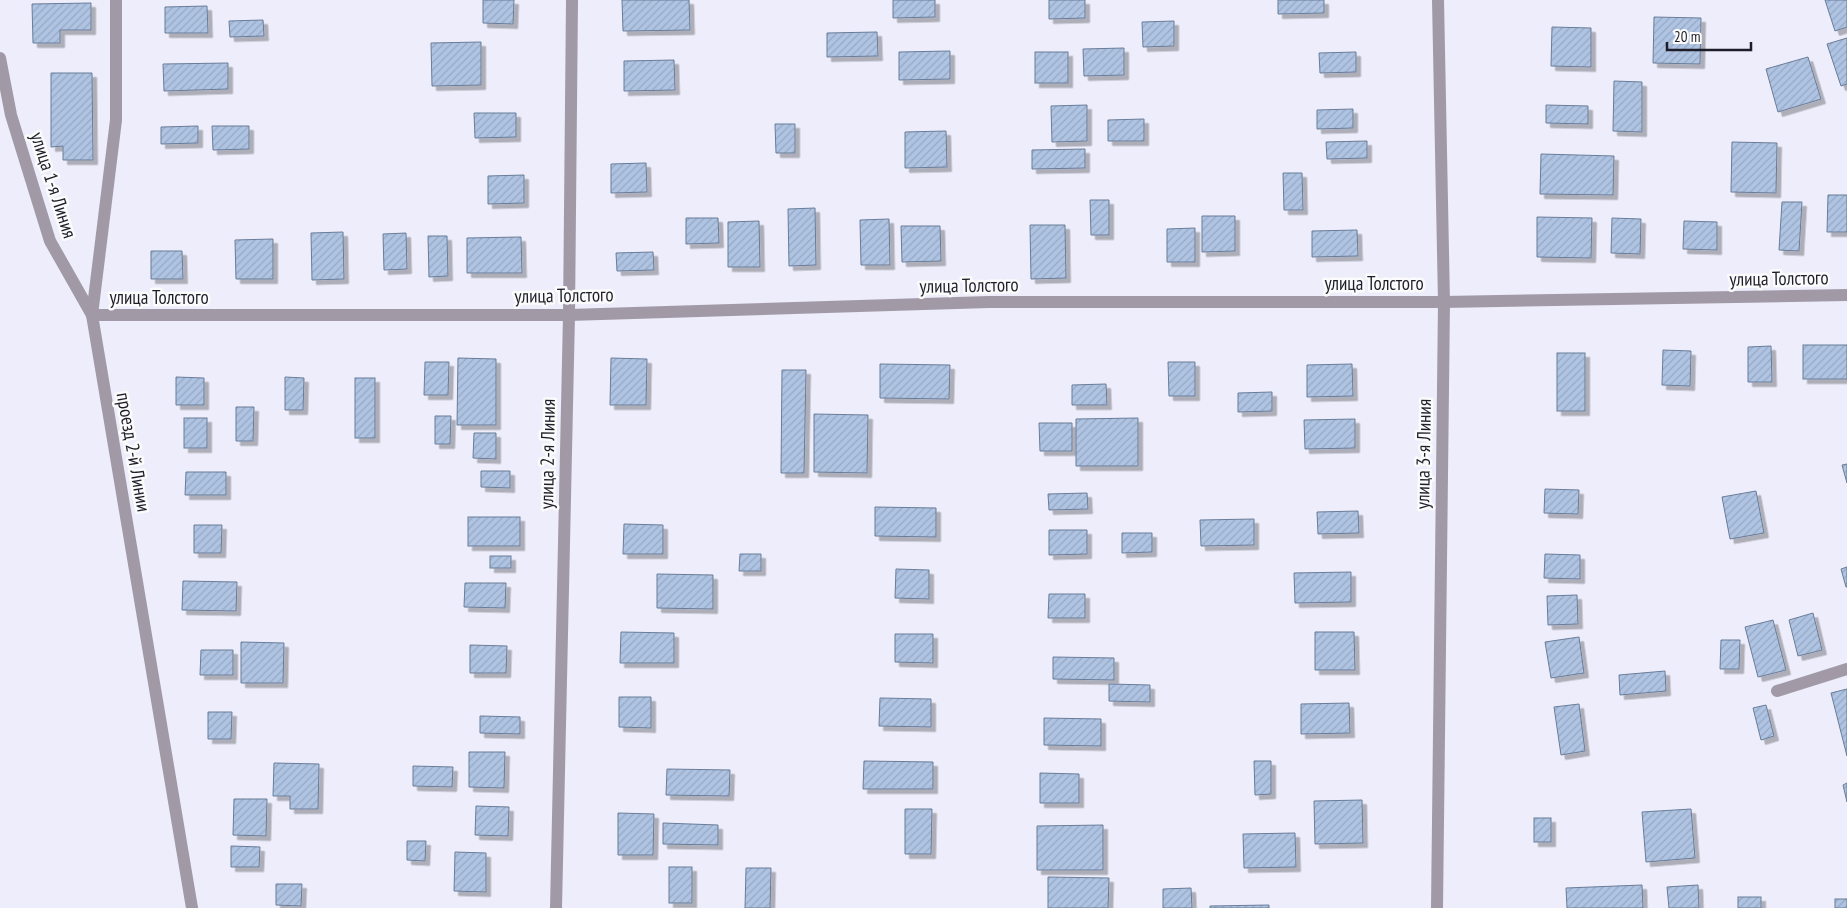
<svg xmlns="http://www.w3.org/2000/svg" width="1847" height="908" font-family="'PT Sans Narrow',sans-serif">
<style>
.building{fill:url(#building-hatch);stroke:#697c98;filter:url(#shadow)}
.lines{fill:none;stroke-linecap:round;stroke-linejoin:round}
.minor{stroke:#a299a7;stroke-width:12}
.labels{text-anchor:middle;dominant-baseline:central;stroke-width:5;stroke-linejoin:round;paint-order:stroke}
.street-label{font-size:19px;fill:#1e1e2a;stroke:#fbfbfb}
</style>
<defs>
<pattern id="building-hatch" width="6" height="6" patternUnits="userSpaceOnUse" patternTransform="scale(1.25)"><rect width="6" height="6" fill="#afc4e3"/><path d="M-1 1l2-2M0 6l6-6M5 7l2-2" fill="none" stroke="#96a8c3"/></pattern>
<filter id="shadow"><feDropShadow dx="4.5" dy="4.5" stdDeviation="0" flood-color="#0004"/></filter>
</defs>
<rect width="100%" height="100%" fill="#ededfb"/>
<g class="building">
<path d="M483,0H514L513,24L483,23Z"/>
<path d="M622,0H689L690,30L623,31Z"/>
<path d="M893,0H935V17L893,18Z"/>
<path d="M1049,0H1085V18L1049,19Z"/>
<path d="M1278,0H1324V13L1278,14Z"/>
<path d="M1825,0H1847V27L1835,31Z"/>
<path d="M91,3V30H60V43H33L32,4Z"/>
<path d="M207,6L208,33H165V7Z"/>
<path d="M1654,17L1701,18L1700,64L1653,63Z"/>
<path d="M263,20L264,36L230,37L229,21Z"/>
<path d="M1174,21V46L1143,47L1142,22Z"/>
<path d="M1552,27L1591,28V67L1551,66Z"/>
<path d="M877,32L878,56L827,57V33Z"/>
<path d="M1847,38V84L1841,86L1827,44Z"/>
<path d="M481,42V85L432,86L431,43Z"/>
<path d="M1124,48V75L1084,76L1083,49Z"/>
<path d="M950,51V79L899,80V52Z"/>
<rect x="1035" y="52" width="33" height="31"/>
<path d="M1356,52V72L1320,73L1319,53Z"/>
<path d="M1808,57L1821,99L1778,112L1766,69Z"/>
<path d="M674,60L675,90L624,91V61Z"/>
<path d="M228,63V89L164,91L163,64Z"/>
<path d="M51,73H92L93,160H63V146L51,147Z"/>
<path d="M1614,81L1642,82V132L1613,131Z"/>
<path d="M1087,105V141L1052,142L1051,106Z"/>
<path d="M1546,105L1588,106V124L1546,123Z"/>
<path d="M1353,109V128L1317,129V110Z"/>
<path d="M474,113H516V137L475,138Z"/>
<path d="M1144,119V141H1108V120Z"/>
<path d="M775,124H795V153H776Z"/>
<path d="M198,126V143L161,144V127Z"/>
<path d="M212,126H249V149L213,150Z"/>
<path d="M946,131L947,167L905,168V132Z"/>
<path d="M1367,141V158L1327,159L1326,142Z"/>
<path d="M1732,142L1777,143L1776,193L1731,192Z"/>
<path d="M1085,149V168L1032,169V150Z"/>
<path d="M1541,154L1614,156L1613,195L1540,194Z"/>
<path d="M646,163L647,192L611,193V164Z"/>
<path d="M1283,173H1302L1303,210H1284Z"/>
<path d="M524,175V203L488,204V176Z"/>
<path d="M1828,195H1847V232H1827Z"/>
<path d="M1090,200H1109V235H1091Z"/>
<path d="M1782,202H1802L1799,251L1779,250Z"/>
<path d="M815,208L816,265L789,266L788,209Z"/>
<path d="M1202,216H1235V251L1202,252Z"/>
<path d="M1537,217L1592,218L1591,258L1537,257Z"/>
<path d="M686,218H718L719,243L686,244Z"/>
<path d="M1612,218L1641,219L1640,254L1611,253Z"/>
<path d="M889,219L890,265H861L860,220Z"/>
<path d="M759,221L760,267H728V222Z"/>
<path d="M1684,221L1717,222V250L1683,249Z"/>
<path d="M1030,225H1065L1066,278L1031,279Z"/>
<path d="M901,226H940L941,261L902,262Z"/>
<path d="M1195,228V262H1167V229Z"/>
<path d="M1357,230L1358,256L1312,257V231Z"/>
<path d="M343,232L344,279L312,280L311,233Z"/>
<path d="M406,233L407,269L384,270L383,234Z"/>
<path d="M428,236H447L448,276L429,277Z"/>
<path d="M521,237L522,273H467V238Z"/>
<path d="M273,239V279H236L235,240Z"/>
<path d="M151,251H182L183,279H151Z"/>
<path d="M653,252L654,270L617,271L616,253Z"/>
<rect x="1803" y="345" width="44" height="34"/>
<path d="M1771,346L1772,382H1748V347Z"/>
<path d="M1663,350L1691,351L1690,386L1662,385Z"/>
<rect x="1557" y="353" width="28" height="58"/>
<path d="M458,358L496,359V425H457Z"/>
<path d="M611,358L647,359L646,405H610Z"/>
<path d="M425,362H449L448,395H424Z"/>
<path d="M1168,362H1195V396H1169Z"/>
<path d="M880,364L950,365L949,399L880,398Z"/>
<path d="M1352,364L1353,396L1307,397V365Z"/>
<path d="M782,370H806L804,473H781Z"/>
<path d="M176,377L204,378V405H176Z"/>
<path d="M285,377L304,378L303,410H285Z"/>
<rect x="355" y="378" width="20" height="60"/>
<path d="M1106,384L1107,405H1072V385Z"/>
<path d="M1272,392V411L1238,412V393Z"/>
<path d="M236,407H254L253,441H236Z"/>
<path d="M814,414L868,415L867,473L814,472Z"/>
<path d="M435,416H451L450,444H435Z"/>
<rect x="184" y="418" width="23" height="30"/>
<path d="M1138,418V466H1076V419Z"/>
<path d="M1355,419V448L1305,449L1304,420Z"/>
<path d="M1039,423H1072V451H1040Z"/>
<path d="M474,433H496V459L473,458Z"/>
<path d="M1847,464V483L1842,465Z"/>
<path d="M481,471H510V488L481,487Z"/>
<path d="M186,472H226V495H185Z"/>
<path d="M1545,489L1579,490L1578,514L1544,513Z"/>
<path d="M1756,491L1764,533L1730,539L1722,497Z"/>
<path d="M1087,493L1088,509L1049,510L1048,494Z"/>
<path d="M875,507L936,508V537L875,536Z"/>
<path d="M1358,511L1359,533L1318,534L1317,512Z"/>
<rect x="468" y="517" width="52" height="29"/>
<path d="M1254,519V545L1201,546L1200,520Z"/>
<path d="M624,524L663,525V554H623Z"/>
<path d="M194,525H222L221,553H194Z"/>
<path d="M1049,530H1087V554L1049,555Z"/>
<path d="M1122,533H1152V552L1122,553Z"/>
<path d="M740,554H761V571H739Z"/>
<path d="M1545,554L1580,555V579L1544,578Z"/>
<rect x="490" y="556" width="21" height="12"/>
<path d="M1847,567V587H1846L1841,569Z"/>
<path d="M896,569L929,570V599L895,598Z"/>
<path d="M1351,572V602L1295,603L1294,573Z"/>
<path d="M657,574L713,575V609L657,608Z"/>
<path d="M183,581L237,582L236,611L182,610Z"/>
<path d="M465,583H506L505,608L464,607Z"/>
<path d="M1049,594H1085V618H1048Z"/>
<path d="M1577,595L1578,624L1548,625L1547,596Z"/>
<path d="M1813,613L1822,650L1798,656L1789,620Z"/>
<path d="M1773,620L1786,670L1758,677L1745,627Z"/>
<path d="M621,632L674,633V663H620Z"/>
<path d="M1315,632H1354L1355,670H1315Z"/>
<path d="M895,634H933V663L895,662Z"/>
<path d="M1579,637L1584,673L1551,678L1545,642Z"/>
<path d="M1721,640H1740L1739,669H1720Z"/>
<path d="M241,642L284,643L283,683H241Z"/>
<path d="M470,645L507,646L506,673H470Z"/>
<path d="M201,650H233V675H200Z"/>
<path d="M1053,657L1114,658V680L1053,679Z"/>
<path d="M1665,671L1666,691L1620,695L1619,675Z"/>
<path d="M1109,684L1150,685V702L1109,701Z"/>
<path d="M1847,689V756L1831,693Z"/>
<path d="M619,697H651V728L619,727Z"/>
<path d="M880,698L931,699V727L879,726Z"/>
<path d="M1349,703L1350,733L1301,734V704Z"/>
<path d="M1579,704L1585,751L1561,755L1554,707Z"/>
<path d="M1766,705L1774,736L1761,740L1753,708Z"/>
<path d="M208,712H232L231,739H208Z"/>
<path d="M480,716L520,717V734L480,733Z"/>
<path d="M1044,718L1101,719V746L1044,745Z"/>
<path d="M469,752H505L504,788L469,787Z"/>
<path d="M864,761L933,762V789H863Z"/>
<path d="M1254,761H1271V794L1255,795Z"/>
<path d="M274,763L319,764L318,809H290V796H273Z"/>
<path d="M413,766L453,767L452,787L413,786Z"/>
<path d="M667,769L730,770L729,796L666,795Z"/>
<path d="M1040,773L1079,774V803H1040Z"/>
<path d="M1847,783V802L1843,785Z"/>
<path d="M234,799H267L266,836L233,835Z"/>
<path d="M1362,800L1363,843L1315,844L1314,801Z"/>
<path d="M476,806L509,807L508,836L475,835Z"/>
<path d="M905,809H932L931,854H905Z"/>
<path d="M1691,809L1695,858L1646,862L1642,812Z"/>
<path d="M618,813L654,814L653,855H618Z"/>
<rect x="1534" y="818" width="17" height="24"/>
<path d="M663,823L718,825V845L663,844Z"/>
<path d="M1103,825V870H1037V826Z"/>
<path d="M1295,833L1296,867L1244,868L1243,834Z"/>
<path d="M407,841H426L425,861L407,860Z"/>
<path d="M231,846L260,847L259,867H231Z"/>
<path d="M455,852L486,853V892L454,891Z"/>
<rect x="669" y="867" width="23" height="36"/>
<path d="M746,868H771L770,908H745Z"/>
<path d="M1048,877L1109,878L1108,908H1048Z"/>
<path d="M276,884H302L301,906L276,905Z"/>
<path d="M1642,885L1643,908H1567L1566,888Z"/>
<path d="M1698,885L1699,908H1669L1667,887Z"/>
<path d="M1191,888L1192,908H1163V889Z"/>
<rect x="1738" y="897" width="23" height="11"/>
<rect x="1835" y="899" width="12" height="9"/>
<path d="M1269,905V908H1210V906Z"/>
</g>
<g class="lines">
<g class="minor">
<path d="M116,0V120L92,315L192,908"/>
<path d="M0,58L11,115L50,241L92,315"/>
<path d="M92,315H569L989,302H1444L1847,295"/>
<path d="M1777,691L1847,669"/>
<path d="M556,908L569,315L572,0"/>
<path d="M1437,908L1444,302L1438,0"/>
</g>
</g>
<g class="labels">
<g class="street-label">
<text transform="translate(54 185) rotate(72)">улица 1-я Линия</text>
<text transform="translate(1779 278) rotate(-1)">улица Толстого</text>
<text x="1374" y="283">улица Толстого</text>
<text transform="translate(969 285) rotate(-1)">улица Толстого</text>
<text transform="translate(564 295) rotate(-1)">улица Толстого</text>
<text x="159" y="297">улица Толстого</text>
<text transform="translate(134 452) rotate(80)">проезд 2-й Линии</text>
<text transform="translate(547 454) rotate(-89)">улица 2-я Линия</text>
<text transform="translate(1423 454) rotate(-89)">улица 3-я Линия</text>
</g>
</g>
<path d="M1667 42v8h84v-8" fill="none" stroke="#1e1e2a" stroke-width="2.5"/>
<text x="1674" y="42" font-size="15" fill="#1e1e2a" stroke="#fbfbfb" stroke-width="4" paint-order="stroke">20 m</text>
</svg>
